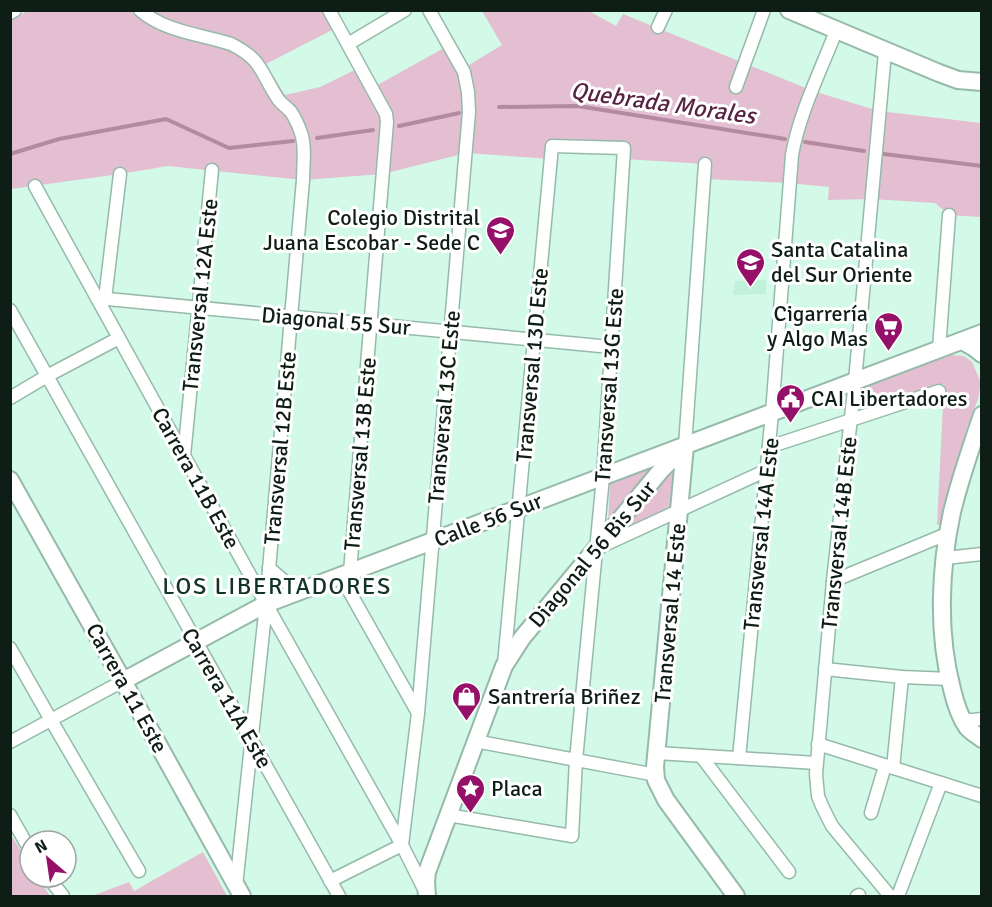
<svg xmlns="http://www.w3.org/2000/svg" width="992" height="907" font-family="Signika,sans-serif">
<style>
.built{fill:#c1f0db}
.green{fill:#e3bfd1}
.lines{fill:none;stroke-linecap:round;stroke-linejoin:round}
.stream{stroke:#b48aa0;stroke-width:4}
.street-casing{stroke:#95baaa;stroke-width:15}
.secondary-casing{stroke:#95baaa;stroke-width:20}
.street{stroke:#fff;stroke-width:12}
.secondary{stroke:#fff;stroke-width:16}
.labels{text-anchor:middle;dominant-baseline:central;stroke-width:6;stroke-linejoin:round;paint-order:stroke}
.poi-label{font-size:22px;fill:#0f1d17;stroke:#fff;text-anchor:start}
.street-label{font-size:22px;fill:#0f1d17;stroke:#fff}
.water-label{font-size:24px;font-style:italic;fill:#582241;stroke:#fff}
.neighbourhood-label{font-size:24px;letter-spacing:1.5px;fill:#123327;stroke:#fff}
</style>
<rect width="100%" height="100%" fill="#d3f9e8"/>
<path class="built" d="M766,280V294L733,295L735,281Z"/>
<g class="green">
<path d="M29,10L323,11L334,29L266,64L285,95L320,87L361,67L372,88L444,48L459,71L502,45L482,11H589L616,26L623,14L813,91L879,111L981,123V217L949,215L935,203L872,199L828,200L829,187L789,183L704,179L705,164L624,159V149L552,146L551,159L466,153L383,174L303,180L168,166L120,174L11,189L10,21Z"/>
<path d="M952,355L964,356L972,362L981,383L978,399L967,427L942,524L937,525L944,384L859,407V387Z"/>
<path d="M677,459L673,505L620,531Z"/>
<path d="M661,460L608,525L610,482Z"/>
<path d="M11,835L30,865V877H38L50,896H11Z"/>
<path d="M203,852L227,896H92L129,882L134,891Z"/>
</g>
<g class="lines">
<g class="stream">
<path d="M499,107L578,106L785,139"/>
<path d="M399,126L459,113"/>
<path d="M317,138L373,130"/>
<path d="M805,142L864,151"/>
<path d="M10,154L59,139L166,119L229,148L293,141"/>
<path d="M884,154L982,166"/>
</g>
<defs>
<g id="street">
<path d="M140,10C165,32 200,34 231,44C263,60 260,72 278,99C281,104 287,107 291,112C295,118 299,127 301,133C306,147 303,165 303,180L266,604L236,886"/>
<path d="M329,10L386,114L387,122L350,572"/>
<path d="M10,13L15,10"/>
<path d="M658,27L666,10"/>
<path d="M348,44L405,10"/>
<path d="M885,52L855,381L833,581L816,774L818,796L822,806L832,826L890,896"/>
<path d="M736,87L764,10"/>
<path d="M35,186L266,604L402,845L425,891"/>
<path d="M97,298L611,347"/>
<path d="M105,299L120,174"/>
<path d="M10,310L339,896"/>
<path d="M939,349L949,215"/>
<path d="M10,398L47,376L119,338"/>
<path d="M685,446L705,164"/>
<path d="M769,447L939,391"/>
<path d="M184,456L212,170"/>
<path d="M600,547L767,470"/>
<path d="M945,558L982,554"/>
<path d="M269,568L297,592"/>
<path d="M340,575L418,713"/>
<path d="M833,581L949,533"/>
<path d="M10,648L51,720L139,871"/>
<path d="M825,669L902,677L949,679"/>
<path d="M963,721L982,719"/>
<path d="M475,741L656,775"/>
<path d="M10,742L123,681"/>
<path d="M818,744L982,796"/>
<path d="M657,753L816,763"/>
<path d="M701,756L789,872"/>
<path d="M739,758L772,413L792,155C799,114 821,70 836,31"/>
<path d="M893,768L902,677"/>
<path d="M871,813L885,766"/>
<path d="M10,815L30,850"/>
<path d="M448,815L572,836L576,760L603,477L624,148L552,146L504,664"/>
<path d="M48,877L63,896"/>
<path d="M330,881L402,845L418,713L469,112L468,92L464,72L429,10"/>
<path d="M857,896L859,895"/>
<path d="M898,896L941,783"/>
</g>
<g id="secondary">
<path d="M789,10L939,73L958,80L982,82"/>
<path d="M962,341L973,347L982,354"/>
<path d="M982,415C971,447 960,479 952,512C940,568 937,633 952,689C955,702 959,716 967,727C971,732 977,735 982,739"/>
<path d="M685,446L655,767L656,780L666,800L736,896"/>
<path d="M10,480L123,681L242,896"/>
<path d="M123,681L266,604L982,333"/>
<path d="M427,896L426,882L427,872L504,666L522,638L662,469L680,451"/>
</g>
</defs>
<use href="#street" class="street-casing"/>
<use href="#secondary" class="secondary-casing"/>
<use href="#street" class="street"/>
<use href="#secondary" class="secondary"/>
</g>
<defs>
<symbol id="school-pin" viewBox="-11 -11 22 30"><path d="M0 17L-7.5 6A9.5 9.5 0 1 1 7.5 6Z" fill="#951069" stroke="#fff"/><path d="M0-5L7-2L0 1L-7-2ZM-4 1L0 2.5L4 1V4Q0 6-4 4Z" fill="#fff"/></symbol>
<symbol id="supermarket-pin" viewBox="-11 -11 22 30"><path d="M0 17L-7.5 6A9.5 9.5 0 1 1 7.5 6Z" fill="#951069" stroke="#fff"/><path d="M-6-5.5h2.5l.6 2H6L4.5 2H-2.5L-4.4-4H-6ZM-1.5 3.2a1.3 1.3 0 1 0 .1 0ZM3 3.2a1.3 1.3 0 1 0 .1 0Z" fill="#fff"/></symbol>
<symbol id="civic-pin" viewBox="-11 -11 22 30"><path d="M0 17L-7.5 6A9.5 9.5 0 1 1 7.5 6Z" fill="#951069" stroke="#fff"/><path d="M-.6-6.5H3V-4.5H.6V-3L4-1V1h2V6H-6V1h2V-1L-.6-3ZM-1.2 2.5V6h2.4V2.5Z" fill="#fff"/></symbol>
<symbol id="shop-pin" viewBox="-11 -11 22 30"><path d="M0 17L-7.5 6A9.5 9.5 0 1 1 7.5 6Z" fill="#951069" stroke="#fff"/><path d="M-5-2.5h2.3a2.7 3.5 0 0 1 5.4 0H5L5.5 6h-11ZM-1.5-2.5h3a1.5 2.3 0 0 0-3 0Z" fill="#fff"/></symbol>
<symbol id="sight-pin" viewBox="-11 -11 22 30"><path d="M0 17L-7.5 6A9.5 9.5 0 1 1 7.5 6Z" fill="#951069" stroke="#fff"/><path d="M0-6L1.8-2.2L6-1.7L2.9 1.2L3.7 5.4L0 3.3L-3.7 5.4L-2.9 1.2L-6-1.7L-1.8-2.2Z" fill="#fff"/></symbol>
</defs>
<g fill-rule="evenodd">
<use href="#school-pin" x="484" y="214" width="33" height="45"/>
<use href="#school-pin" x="734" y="246" width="33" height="45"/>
<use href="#supermarket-pin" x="872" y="310" width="33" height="45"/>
<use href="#civic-pin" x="774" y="382" width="33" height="45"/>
<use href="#shop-pin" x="450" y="680" width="33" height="45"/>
<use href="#sight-pin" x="454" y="772" width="33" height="45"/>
</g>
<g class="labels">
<g class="poi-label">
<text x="480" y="217" text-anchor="end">Colegio Distrital<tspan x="480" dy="25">Juana Escobar - Sede C</tspan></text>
<text x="771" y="249">Santa Catalina<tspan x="771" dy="25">del Sur Oriente</tspan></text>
<text x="868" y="313" text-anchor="end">Cigarrería<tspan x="868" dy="25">y Algo Mas</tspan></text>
<text x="811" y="398">CAI Libertadores</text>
<text x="488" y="696">Santrería Briñez</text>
<text x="491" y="788">Placa</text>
</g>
<g class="street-label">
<text transform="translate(200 295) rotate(-84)">Transversal 12A Este</text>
<text transform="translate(336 321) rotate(5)">Diagonal 55 Sur</text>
<text transform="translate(532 365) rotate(-85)">Transversal 13D Este</text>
<text transform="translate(609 385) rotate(-86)">Transversal 13G Este</text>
<text transform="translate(444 407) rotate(-85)">Transversal 13C Este</text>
<text transform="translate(280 448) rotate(-85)">Transversal 12B Este</text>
<text transform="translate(360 454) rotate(-85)">Transversal 13B Este</text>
<text transform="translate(196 478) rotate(61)">Carrera 11B Este</text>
<text transform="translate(488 520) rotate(-21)">Calle 56 Sur</text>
<text transform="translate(839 533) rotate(-84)">Transversal 14B Este</text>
<text transform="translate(761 534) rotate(-84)">Transversal 14A Este</text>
<text transform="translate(592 554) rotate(-50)">Diagonal 56 Bis Sur</text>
<text transform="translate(670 613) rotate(-85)">Transversal 14 Este</text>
<text transform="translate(127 688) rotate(61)">Carrera 11 Este</text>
<text transform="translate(227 698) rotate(60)">Carrera 11A Este</text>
</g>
<g class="water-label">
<text transform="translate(663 103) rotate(8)">Quebrada Morales</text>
</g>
<g class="neighbourhood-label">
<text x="277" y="586">LOS LIBERTADORES</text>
</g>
</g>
<rect width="992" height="907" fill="none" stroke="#0f1d17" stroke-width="24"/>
<g transform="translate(48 859) rotate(331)"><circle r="28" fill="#ffffff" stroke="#9fa5a2" stroke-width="1.5"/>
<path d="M0-4.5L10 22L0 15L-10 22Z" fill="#951069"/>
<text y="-9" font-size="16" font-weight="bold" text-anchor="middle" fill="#0f1d17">N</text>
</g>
</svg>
